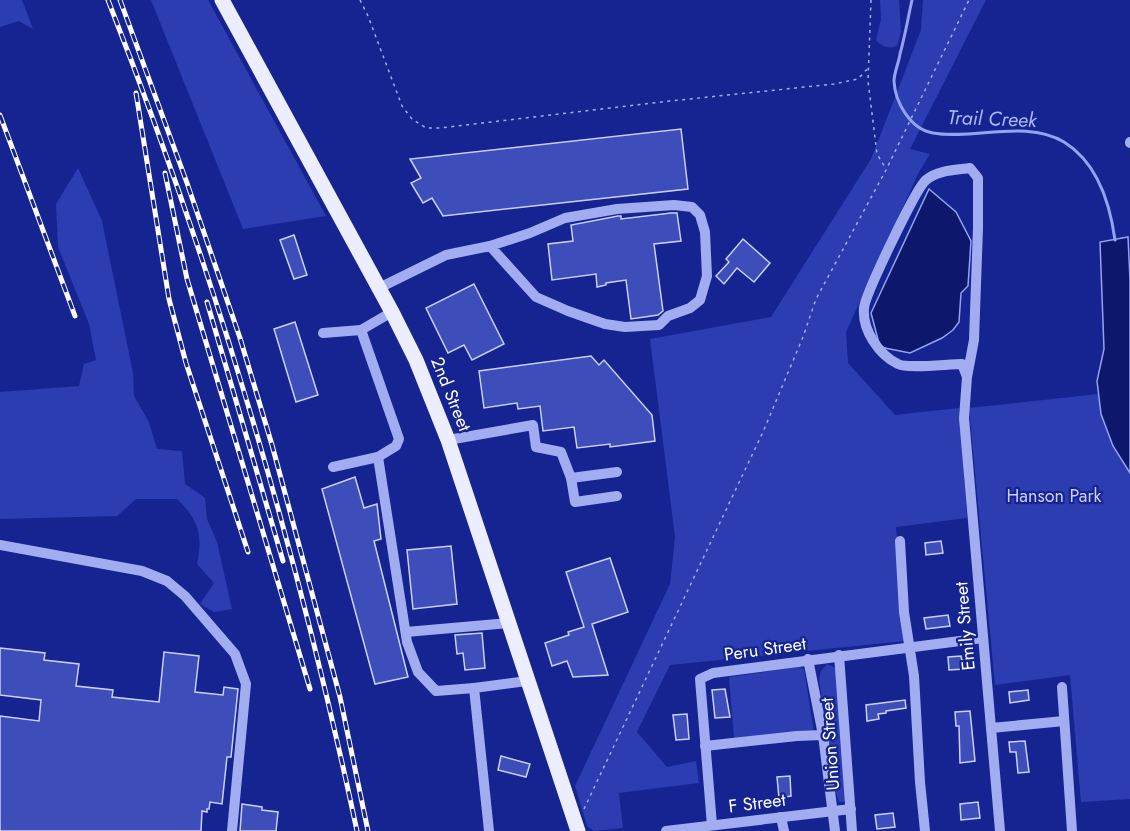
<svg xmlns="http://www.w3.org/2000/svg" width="1130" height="831" font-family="Jost,sans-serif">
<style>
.green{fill:#2b3db1}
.water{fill:#0d186d;stroke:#94a2f3;stroke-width:1.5}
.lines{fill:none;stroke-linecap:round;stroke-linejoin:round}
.stream{stroke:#94a2f3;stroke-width:3}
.building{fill:#3d4db9;stroke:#c9d0fc;stroke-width:1.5}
.path{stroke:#a2adf1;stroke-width:1.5;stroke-dasharray:3 4.5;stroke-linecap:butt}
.minor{stroke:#a2adf1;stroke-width:10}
.major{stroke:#ecedff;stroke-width:15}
.rail-casing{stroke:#fff;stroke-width:5}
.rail{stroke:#152490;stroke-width:3;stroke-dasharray:9;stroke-linecap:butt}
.labels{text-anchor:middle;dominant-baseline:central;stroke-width:4.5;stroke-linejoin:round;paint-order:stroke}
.street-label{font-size:18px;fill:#fff;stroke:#152490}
.park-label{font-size:18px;fill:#c9d0fc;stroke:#152490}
.water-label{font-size:20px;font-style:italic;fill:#aeb8f8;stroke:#152490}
</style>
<rect width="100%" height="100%" fill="#152490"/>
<g class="green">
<path d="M0,0H22L33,29L19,21L0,27Z"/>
<path d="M151,0H208L326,216L243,229Z"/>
<path d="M880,0H899L901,32L897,46C888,49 882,47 876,40L881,19Z"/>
<path d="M923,0H986L910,149L930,154L919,172L846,332L848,363L895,415L959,408L967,518L896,527L905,641L670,665L637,732L667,767L696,761L699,783L619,793L623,828L594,831L587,826L575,786L670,584L675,537L650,339L771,317L871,159L921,30Z"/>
<path d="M78,168L102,221L133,373L134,396L149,422L157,449L182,451L185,484L205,498L207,519L217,542L232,609L214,612L200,604L214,583L197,564C203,535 199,520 177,499H136L117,516L0,519V392L79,386L84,364L96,360L89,324L58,247L56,204Z"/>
<path d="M1098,394C1102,424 1114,448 1130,473V799L1081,802L1070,675L995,685L969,408Z"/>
<path d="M827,664L836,668L846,800L843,802H839L836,793L819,680L821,671Z"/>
<path d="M799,667L804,669L814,732L734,739L729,677Z"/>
</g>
<g class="water">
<path d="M929,189L956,212L971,241L968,286L961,293L959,322L953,330L942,338L910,353L880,347L871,313Z"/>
<path d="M1128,237L1130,280V473L1113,446L1101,414L1097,381L1104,349L1100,242Z"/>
</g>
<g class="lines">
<path class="stream" d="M912,0C908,18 905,36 900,54C899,62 894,73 894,81C895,102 910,129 933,133C974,140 1026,119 1064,142C1098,163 1110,203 1115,240"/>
</g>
<g class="building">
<path d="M681,129L688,189L443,216L432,198L423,203L411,183L421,178L410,159Z"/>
<path d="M671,213H677L681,241L654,244L663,311L658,315L631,319L626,280L606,283V285L597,287L596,274L552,280L548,244L573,241L571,225L618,216H621V219Z"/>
<path d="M294,235L307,275L294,279L280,240Z"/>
<path d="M743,239L770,263L754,282L737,268L724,284L716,276L729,262L726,259Z"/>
<path d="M474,284L504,344L472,360L464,345L448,353L426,308Z"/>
<path d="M295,322L318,395L296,402L274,329Z"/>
<path d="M591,356L599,365L604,360L652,415L655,441L610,447V444L577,448L574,427L543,431L540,406L518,409L517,403L484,408L479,371Z"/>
<path d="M355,477L364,508L377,504L381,539L374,541L408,677L375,684L322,489Z"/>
<path d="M941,541L943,553L926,555L925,543Z"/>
<path d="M451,546L457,604L413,609L407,550Z"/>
<path d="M610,558L628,612L592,624L608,675L573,677L567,661L552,666L545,643L569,635L568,632L584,627L566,572Z"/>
<path d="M948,615L950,626L926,629L924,618Z"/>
<path d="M482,633L485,668L465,670L463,653L457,654L455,635Z"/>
<path d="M0,648L45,653L44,660L79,664L76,686L113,690L112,697L159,702L164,652L199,656L195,692L223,695L224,687L238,689L231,757H227L222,804L210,802L209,809H207V812L202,811L201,831H0V716L39,721L41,700L0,695Z"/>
<path d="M961,656L962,661L964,660L965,669L949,670L948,657Z"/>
<path d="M725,689L730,717L715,718L712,690Z"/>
<path d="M1028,690L1029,700L1010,703L1009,692Z"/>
<path d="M905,700L906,708L886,711V713L878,714L879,719L867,721L866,705Z"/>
<path d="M970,711L975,761L960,763L959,726H956L955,712Z"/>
<path d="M687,714L689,739L676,740L673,715Z"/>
<path d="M1025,741L1029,772L1018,773L1016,752H1010L1009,742Z"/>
<path d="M501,756L530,764L526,777L498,770Z"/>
<path d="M790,776L791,796L779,798L777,777Z"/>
<path d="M978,802L980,818L961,820L960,804Z"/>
<path d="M242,804L262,807V810L278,812L276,831H240Z"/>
<path d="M893,813L895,827L877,829L875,815Z"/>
</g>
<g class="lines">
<g class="path">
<path d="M360,0L368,16L402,106L412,119L426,128H440L670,101L834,84L858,79L869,67"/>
<path d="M871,0L868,81L877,154L886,169"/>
<path d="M584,809L763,432L803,337L816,299L886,170L969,0"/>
</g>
<g class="minor">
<path d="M1130,142V143"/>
<path d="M379,288L446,255L490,246L530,233L565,218L617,209L674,205L692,207L700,215L705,232L707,276L700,300L690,308L668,316L659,325L625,327L605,324L568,311L536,297L490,246"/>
<path d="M361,330L399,439L396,446L378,457"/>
<path d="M323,333L361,330L392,312"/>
<path d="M967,377L974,340L978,228V178L970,168C957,170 937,170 926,180C916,188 865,295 864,308C862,330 879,355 898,364C907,369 948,364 962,364L967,377L964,418L1000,831"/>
<path d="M448,440L533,425L536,447L561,452L571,478L617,472"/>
<path d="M333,467L378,457L407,642L418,672L436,691L474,688"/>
<path d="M571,478L575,502L617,496"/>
<path d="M900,541L904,612L914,676L920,782L925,831"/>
<path d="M0,545L142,571L167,581L185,596L235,654L246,684L232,831"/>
<path d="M406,632L509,623"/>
<path d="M839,655L852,831"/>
<path d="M808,659L823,735L835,831"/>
<path d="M1062,687L1072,831"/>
<path d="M991,728L1064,721"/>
<path d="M705,746L797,736L823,735"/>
<path d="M781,817L784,831"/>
<path d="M712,825L700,679L713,673L983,638"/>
<path d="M489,831L474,688L527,681"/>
<path d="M666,831L851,809"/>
</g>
<path class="major" d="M222,0L392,312L416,360L448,440L578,831"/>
<defs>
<g id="rail">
<path d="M108,0C214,270 297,548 357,831"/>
<path d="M120,0L187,183L240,338L272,445L340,697L368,831"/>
<path d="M136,93L169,299L186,363L248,552"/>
<path d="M0,115L75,316"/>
<path d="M165,173L187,279L310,689"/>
<path d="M207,302L283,561"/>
</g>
</defs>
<use href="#rail" class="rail-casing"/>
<use href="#rail" class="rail"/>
</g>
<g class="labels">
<g class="street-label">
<text transform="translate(451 394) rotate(68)">2nd Street</text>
<text transform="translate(965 626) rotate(-95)">Emily Street</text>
<text transform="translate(765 649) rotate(-8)">Peru Street</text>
<text transform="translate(830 744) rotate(-94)">Union Street</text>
<text transform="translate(757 803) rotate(-7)">F Street</text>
</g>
<g class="park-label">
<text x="1054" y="496">Hanson Park</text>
</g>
<g class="water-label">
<text transform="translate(992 119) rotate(2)">Trail Creek</text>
</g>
</g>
</svg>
